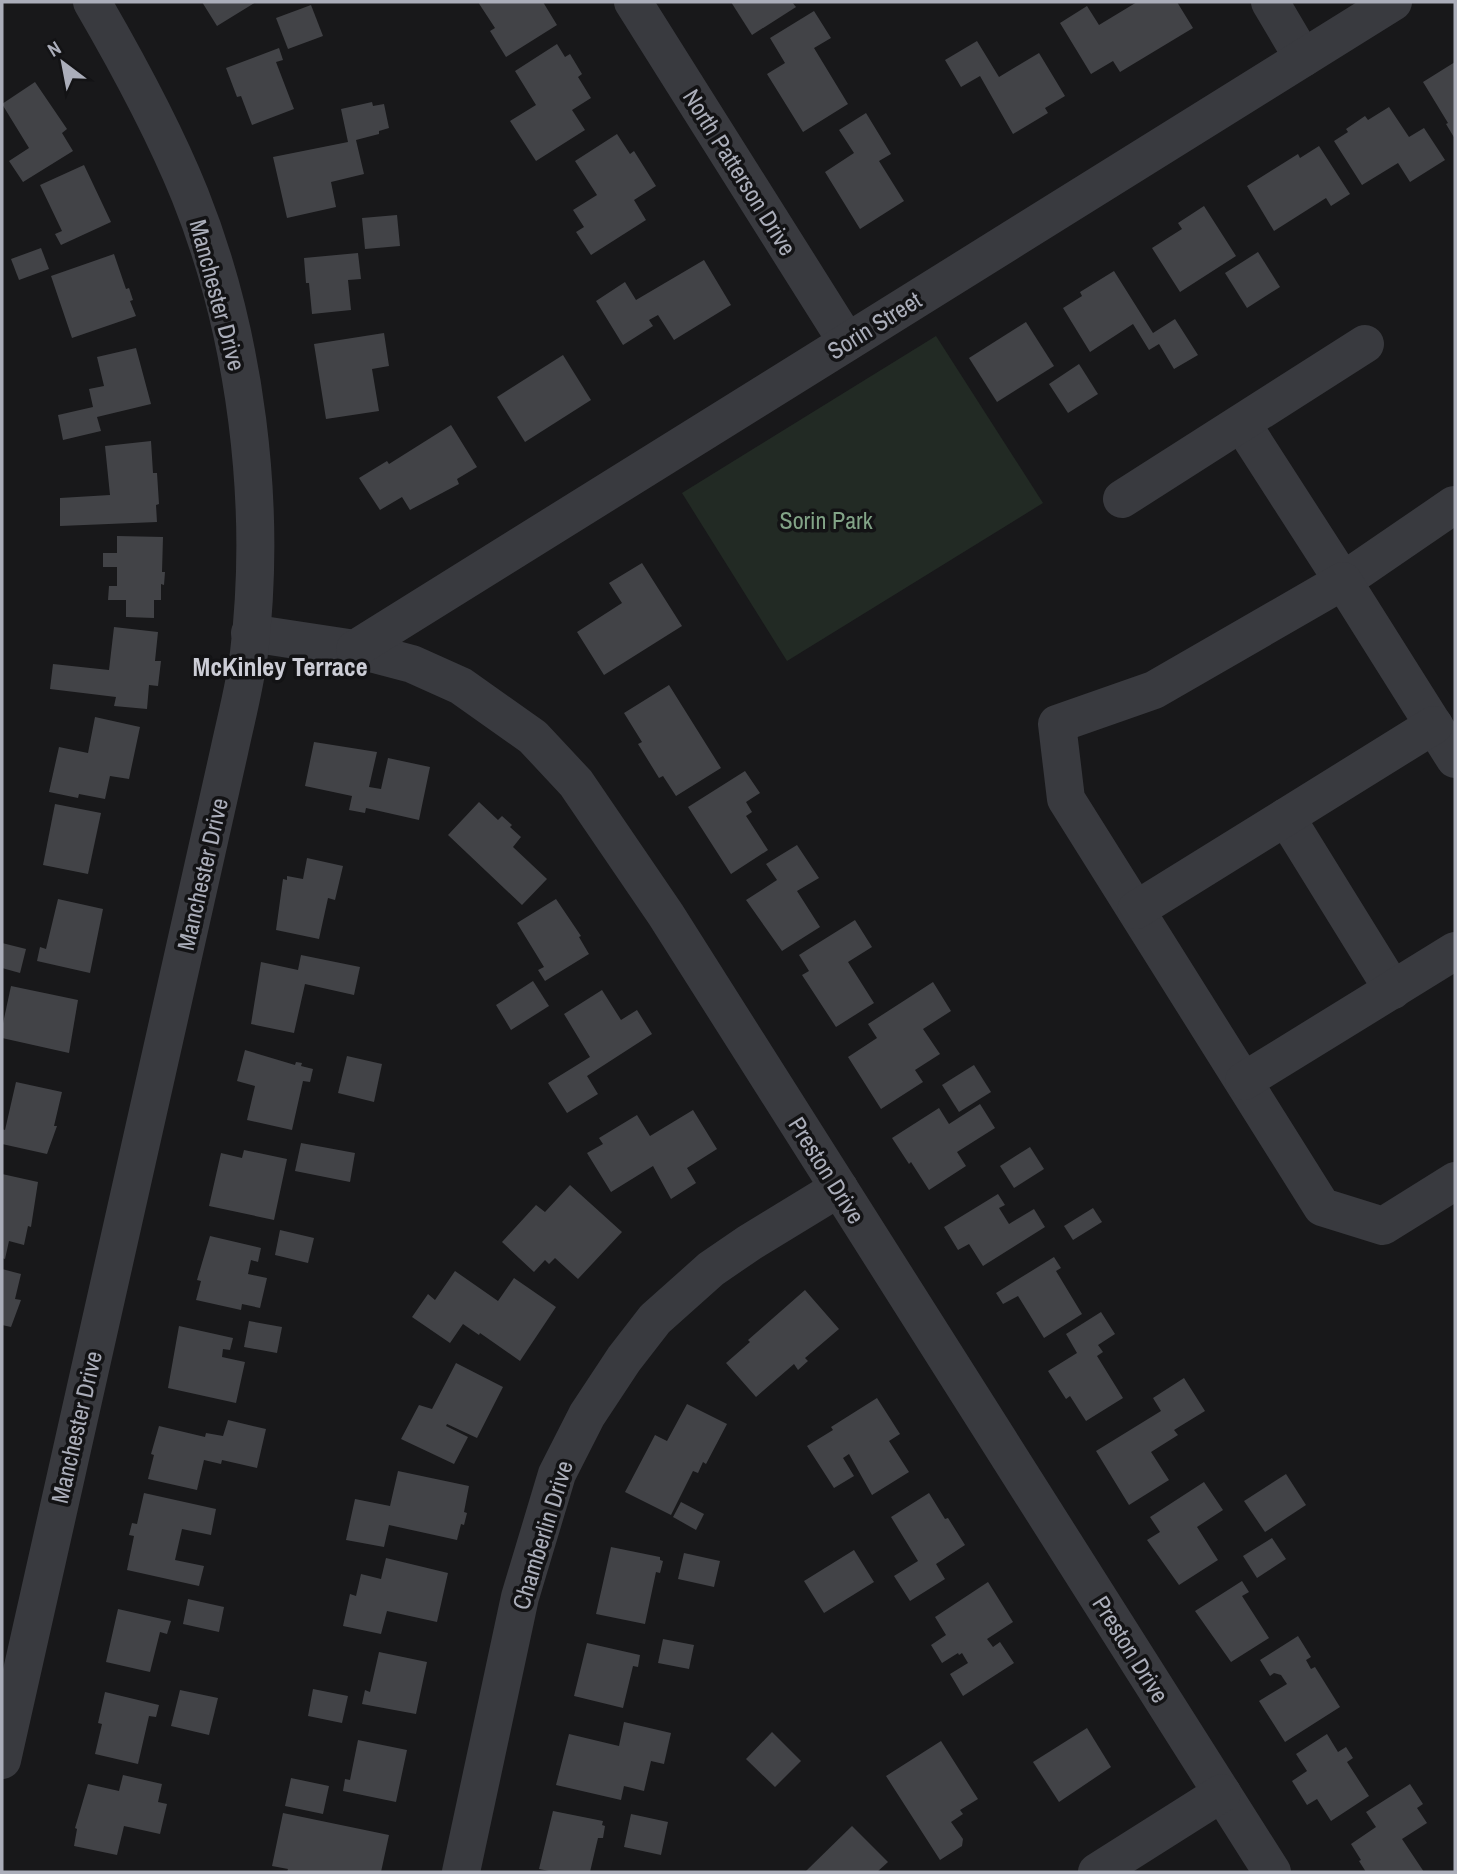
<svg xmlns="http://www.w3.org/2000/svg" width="1457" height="1874" font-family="'Archivo Narrow',sans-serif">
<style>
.green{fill:#222a24}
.building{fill:#424347}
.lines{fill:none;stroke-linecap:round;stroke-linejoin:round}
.minor{stroke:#393a3f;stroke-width:38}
.labels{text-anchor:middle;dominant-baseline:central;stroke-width:7;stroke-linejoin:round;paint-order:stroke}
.street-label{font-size:24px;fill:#abaeba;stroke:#131315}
.park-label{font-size:24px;fill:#82a487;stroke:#131315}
.neighbourhood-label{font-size:26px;font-weight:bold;fill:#cccdd6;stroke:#131315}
</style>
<rect width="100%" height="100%" fill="#18181a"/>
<path class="green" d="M936,336L1043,503L787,661L682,493Z"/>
<g class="building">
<path d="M202,2H256L217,26Z"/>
<path d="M478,2H543L557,25L506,57L490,31L495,28Z"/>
<path d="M731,2H792L796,7L752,35Z"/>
<path d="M1137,2H1177L1193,28L1120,72L1113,61L1091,74L1060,23L1087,6L1099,25Z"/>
<path d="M311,5L323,36L288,49L276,18Z"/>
<path d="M814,11L831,38L814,48L848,104L803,132L767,74L785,63L770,38Z"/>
<path d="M977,41L999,77L1039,53L1065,96L1045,108L1048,113L1013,134L980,76L961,87L945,60Z"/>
<path d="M557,44L565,57L570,54L582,74L578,77L591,98L572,110L585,130L536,161L510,121L536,105L515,71Z"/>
<path d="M279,48L283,60L276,62L294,109L252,125L241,96L237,97L226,68Z"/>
<path d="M1455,62V139L1446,124L1448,123L1423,82Z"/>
<path d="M35,82L67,129L62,133L73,151L23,182L9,161L29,148L2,104Z"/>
<path d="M372,102L373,106L384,104L389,128L379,131V134L356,140L364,174L331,182L336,207L287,218L273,157L348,142L341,109Z"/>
<path d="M1389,107L1409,137L1424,128L1445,160L1410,182L1398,163L1362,185L1334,141L1348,132L1346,129L1365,116L1368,120Z"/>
<path d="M866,113L891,154L879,161L904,201L860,229L825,172L854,153L839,130Z"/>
<path d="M617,134L630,154L634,151L656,186L634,200L646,220L591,255L576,232L584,227L573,210L597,195L575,161Z"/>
<path d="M1319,146L1350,194L1331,206L1326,198L1274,231L1247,186L1298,154L1300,158Z"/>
<path d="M84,165L111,222L61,245L55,234L62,231L40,185Z"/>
<path d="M1204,206L1236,256L1180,292L1152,248L1182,229L1178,223Z"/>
<path d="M397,215L400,246L365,249L362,218Z"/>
<path d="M41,248L49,269L19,280L11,259Z"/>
<path d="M1258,252L1280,287L1247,308L1225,273Z"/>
<path d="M358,253L361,279L348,280L351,310L312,314L309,283H306L304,258Z"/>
<path d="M114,254L126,289L129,288L133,300L130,301L136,316L72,338L51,276Z"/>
<path d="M704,260L731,305L674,340L658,315L649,320L653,326L623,345L596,301L625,282L636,300Z"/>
<path d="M1114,271L1153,333L1175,319L1198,355L1174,369L1159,344L1149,350L1133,324L1090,352L1063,308L1082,296L1080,292Z"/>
<path d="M1026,322L1054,366L997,402L969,358Z"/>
<path d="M384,333L389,366L372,369L379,411L326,419L314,344Z"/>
<path d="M136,348L151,404L97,417L101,431L63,440L58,415L93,407L89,389L104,386L97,357Z"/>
<path d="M563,355L591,400L525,442L497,397Z"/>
<path d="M1079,364L1098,394L1068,413L1049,384Z"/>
<path d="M451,425L477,467L457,479L459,484L410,510L402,497L380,510L359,478L387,461L389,464Z"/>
<path d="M151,441L153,473H157L159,504L156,505L157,522L60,526V498L110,495L105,446Z"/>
<path d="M117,536L163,537L162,572H165L164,585L161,584V600H154V618L126,617V600H108L109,586H117V567H103V553H117Z"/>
<path d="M642,563L682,626L604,675L577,632L622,603L609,583Z"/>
<path d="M114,627L158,632L155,661H161L158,686L149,685L147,709L114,706L116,697L50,689L53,664L109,670Z"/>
<path d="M669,685L721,768L676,796L663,776L659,778L638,744L642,742L624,713Z"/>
<path d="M95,717L140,727L129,779L110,776L105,799L79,794L78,798L49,792L59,747L88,753Z"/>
<path d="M314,742L377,752L369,787L381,789L388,758L430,767L419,820L366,808L365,813L349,810L352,796L305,786Z"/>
<path d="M745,771L760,793L746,802L752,812L746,816L768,850L731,874L688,807Z"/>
<path d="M479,802L498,820L502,816L512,825L510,827L521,837L513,847L547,879L522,905L448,835Z"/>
<path d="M55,804L101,813L88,874L43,865Z"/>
<path d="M797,845L819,878L797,891L820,927L782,951L746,900L777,880L766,864Z"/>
<path d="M307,858L343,866L335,900L328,898L319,939L276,930L283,879L287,880V876L303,879Z"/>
<path d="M58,899L103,909L90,973L37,961L40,947L46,949Z"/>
<path d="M556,899L581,936L579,937L589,954L545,981L538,970L544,967L517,923Z"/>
<path d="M855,920L872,947L848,962L874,1003L836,1027L802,975L809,971L799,955Z"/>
<path d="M2,943L26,949L20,973L2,968Z"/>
<path d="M301,955L360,967L354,995L305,984L294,1033L251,1024L261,962L298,970Z"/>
<path d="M533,981L549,1006L511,1030L496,1005Z"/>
<path d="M933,982L951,1011L923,1029L940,1054L915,1070L923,1082L881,1109L848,1057L877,1038L868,1024Z"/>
<path d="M11,986L78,1000L69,1053L2,1038V1028Z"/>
<path d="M602,990L621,1020L637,1010L652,1034L587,1076L598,1094L567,1113L548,1083L590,1057L564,1014Z"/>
<path d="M245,1050L295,1065L296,1062L302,1063L301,1066L313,1069L310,1082L303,1081L292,1130L247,1120L255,1086L237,1081Z"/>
<path d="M347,1056L382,1064L374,1102L338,1093Z"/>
<path d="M974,1065L991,1092L959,1112L942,1085Z"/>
<path d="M16,1082L62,1092L54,1126H57L47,1154L2,1144V1129L5,1130Z"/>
<path d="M980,1104L995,1128L957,1152L966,1166L929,1190L911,1162L909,1164L892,1138L939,1108L949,1124Z"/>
<path d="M693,1110L717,1149L687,1168L696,1183L671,1199L653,1166L611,1192L587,1153L603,1144L599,1138L637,1115L650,1136Z"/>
<path d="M301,1143L355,1153L350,1182L295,1171Z"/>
<path d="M1030,1147L1044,1169L1014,1188L1000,1166Z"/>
<path d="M244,1150L287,1159L274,1220L209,1206L221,1153L242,1158Z"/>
<path d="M2,1174L38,1182L31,1227L28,1226L24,1245L9,1241L5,1259L2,1258Z"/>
<path d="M570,1185L622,1232L578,1279L555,1258L549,1264L545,1260L534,1272L502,1242L536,1205L545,1212Z"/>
<path d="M998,1194L1005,1205L999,1208L1009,1224L1034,1209L1045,1227L983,1266L969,1244L958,1250L944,1227Z"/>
<path d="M1093,1208L1102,1222L1073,1240L1064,1226Z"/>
<path d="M280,1230L314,1238L308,1263L275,1255Z"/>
<path d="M210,1236L261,1248L258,1262L251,1260L248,1274L267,1278L260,1308L242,1304L241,1310L196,1300L201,1281L197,1280Z"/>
<path d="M1054,1257L1061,1268L1056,1271L1082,1314L1044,1338L1018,1296L1003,1304L996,1293Z"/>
<path d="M2,1269L21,1274L15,1299L21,1300L11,1327L2,1325Z"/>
<path d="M455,1271L498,1301L514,1278L556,1307L520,1361L480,1333L479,1335L463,1324L450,1343L412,1317L428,1294L435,1300Z"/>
<path d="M805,1290L839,1329L805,1358L808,1361L798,1370L794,1364L756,1397L726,1363L750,1342L748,1340Z"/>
<path d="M1101,1312L1115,1334L1098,1345L1103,1352L1097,1356L1123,1398L1086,1421L1070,1396L1066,1399L1048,1371L1077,1353L1066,1334Z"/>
<path d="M249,1321L282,1327L277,1353L244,1347Z"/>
<path d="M179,1326L233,1338L230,1350L223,1349L222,1357L245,1362L236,1403L168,1388Z"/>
<path d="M456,1363L503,1387L477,1438L447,1424L446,1426L468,1437L454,1464L401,1439L419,1405L432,1409Z"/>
<path d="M1184,1378L1205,1411L1174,1430L1178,1435L1151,1452L1169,1480L1129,1505L1096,1451L1161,1411L1153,1398Z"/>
<path d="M877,1398L900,1434L889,1441L909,1472L872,1495L849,1454L843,1458L854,1476L834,1488L807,1446L833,1430L831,1427Z"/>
<path d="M687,1404L727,1424L706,1464L703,1462L698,1473L693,1471L671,1515L625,1492L655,1435L667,1441Z"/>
<path d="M228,1420L266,1429L257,1468L222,1460L221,1464L204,1460L197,1490L148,1479L154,1455L151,1454L159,1426L205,1437L206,1433L223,1436Z"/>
<path d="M398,1471L469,1486L464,1512L467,1513L464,1525L461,1524L457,1540L389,1525L384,1547L346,1540L355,1499L390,1506Z"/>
<path d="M1286,1474L1306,1505L1265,1532L1244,1501Z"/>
<path d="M1204,1482L1223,1510L1197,1527L1218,1560L1179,1585L1147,1540L1160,1532L1150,1517Z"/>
<path d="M144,1493L216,1509L211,1535L182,1529L175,1560L204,1566L199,1586L127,1570L134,1536L129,1535L132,1523L137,1524Z"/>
<path d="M929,1493L945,1519L948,1518L965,1545L936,1564L945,1579L910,1601L894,1576L918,1561L891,1517Z"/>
<path d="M681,1502L704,1514L696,1530L673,1517Z"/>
<path d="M1272,1538L1286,1559L1257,1578L1243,1556Z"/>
<path d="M611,1547L660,1557V1560L663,1561L660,1573L656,1572L645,1624L596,1614Z"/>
<path d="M854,1550L874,1582L824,1613L804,1581Z"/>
<path d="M684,1553L720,1561L714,1587L678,1579Z"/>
<path d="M386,1558L448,1573L437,1622L387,1611L381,1634L343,1626L350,1594L356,1596L361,1574L381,1579Z"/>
<path d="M1242,1581L1249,1592L1242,1596L1269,1638L1231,1662L1195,1611Z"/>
<path d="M988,1582L1013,1622L987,1639L993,1647L1000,1642L1014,1663L963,1696L950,1674L968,1663L962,1653L959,1655L958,1653L942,1663L931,1645L946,1635L935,1617Z"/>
<path d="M188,1599L224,1607L219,1632L183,1624Z"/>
<path d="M118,1609L171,1621L167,1634L160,1632L150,1672L106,1662Z"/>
<path d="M1298,1636L1311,1657L1306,1660L1311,1669L1315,1667L1340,1707L1285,1742L1259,1701L1287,1684L1281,1675L1274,1673L1270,1676L1260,1660Z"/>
<path d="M663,1639L694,1645L689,1669L658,1663Z"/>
<path d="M587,1643L640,1655L638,1667L633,1666L623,1708L574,1696Z"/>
<path d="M379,1652L427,1662L416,1714L362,1704L365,1690L370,1692Z"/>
<path d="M313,1689L348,1696L342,1723L308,1716Z"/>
<path d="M180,1690L218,1698L209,1735L171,1726Z"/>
<path d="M105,1692L159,1705L156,1717L149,1716L138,1764L95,1754L102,1724L98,1723Z"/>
<path d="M624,1722L671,1733L664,1764L651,1761L644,1791L624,1786L621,1800L556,1785L569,1734L619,1746Z"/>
<path d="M1087,1728L1111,1767L1059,1802L1033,1762Z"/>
<path d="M772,1732L801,1761L775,1787L746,1759Z"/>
<path d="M1327,1734L1338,1752L1346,1747L1353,1758L1347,1762L1369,1796L1331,1821L1317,1799L1307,1805L1292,1781L1307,1771L1296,1754Z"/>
<path d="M358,1740L407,1750L396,1802L343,1791L345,1779L350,1780Z"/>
<path d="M941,1741L978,1799L960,1810L963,1814L951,1822L963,1839L962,1846L940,1860L886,1776Z"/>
<path d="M123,1775L162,1784L158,1802L167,1804L160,1834L124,1826L117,1855L74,1846L77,1829L75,1828L88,1784L119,1791Z"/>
<path d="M291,1778L329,1786L323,1814L285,1806Z"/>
<path d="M1410,1784L1423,1804L1417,1808L1427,1823L1402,1839L1424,1872H1366L1359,1861L1361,1860L1351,1844L1376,1827L1366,1812Z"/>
<path d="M553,1811L603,1821L602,1825L605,1826L603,1838H598L590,1872H554L539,1869Z"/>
<path d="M283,1813L389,1835L381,1872H287L288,1869L272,1866Z"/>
<path d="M631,1814L668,1822L661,1855L624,1847Z"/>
<path d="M852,1826L888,1862L877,1872H805Z"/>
</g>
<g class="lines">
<g class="minor">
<path d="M633,2L847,342"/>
<path d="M1270,2L1303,58"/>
<path d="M1242,424L1343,581L1454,505"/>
<path d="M1122,499L1365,344"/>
<path d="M250,633L355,649L412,664L461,686L533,737L576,783L666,915L1272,1872"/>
<path d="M355,649L1393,2"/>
<path d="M1455,759L1343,581L1154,690L1057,724L1066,799L1322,1207L1383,1226L1455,1181"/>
<path d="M1286,817L1393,990"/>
<path d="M1136,910L1434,725"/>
<path d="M1244,1081L1455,951"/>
<path d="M2,1760L229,752C236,719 245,686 249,653C267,504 246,335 190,195C163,128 128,64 92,2"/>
<path d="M461,1872L520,1597L557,1474L587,1415L624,1359L655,1319L711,1269L749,1243L839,1188"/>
<path d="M1097,1872L1222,1793"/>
</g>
</g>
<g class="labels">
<g class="street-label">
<text transform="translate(740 172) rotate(58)">North Patterson Drive</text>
<text transform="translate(218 295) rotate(75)">Manchester Drive</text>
<text transform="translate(874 325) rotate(-32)">Sorin Street</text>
<text transform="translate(202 874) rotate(-77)">Manchester Drive</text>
<text transform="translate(827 1170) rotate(58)">Preston Drive</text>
<text transform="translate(76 1427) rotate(-77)">Manchester Drive</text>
<text transform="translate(542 1535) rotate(-73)">Chamberlin Drive</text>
<text transform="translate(1131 1649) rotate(58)">Preston Drive</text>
</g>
<g class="park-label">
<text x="826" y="520">Sorin Park</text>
</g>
<g class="neighbourhood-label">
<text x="280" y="666">McKinley Terrace</text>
</g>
</g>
<rect width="1457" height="1874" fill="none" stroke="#abaeba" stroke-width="7"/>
<g transform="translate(63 63) rotate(328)" stroke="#131315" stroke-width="5" paint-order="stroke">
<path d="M0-5L12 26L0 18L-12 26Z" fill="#abaeba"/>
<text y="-10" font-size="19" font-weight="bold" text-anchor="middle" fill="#abaeba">N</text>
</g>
</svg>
